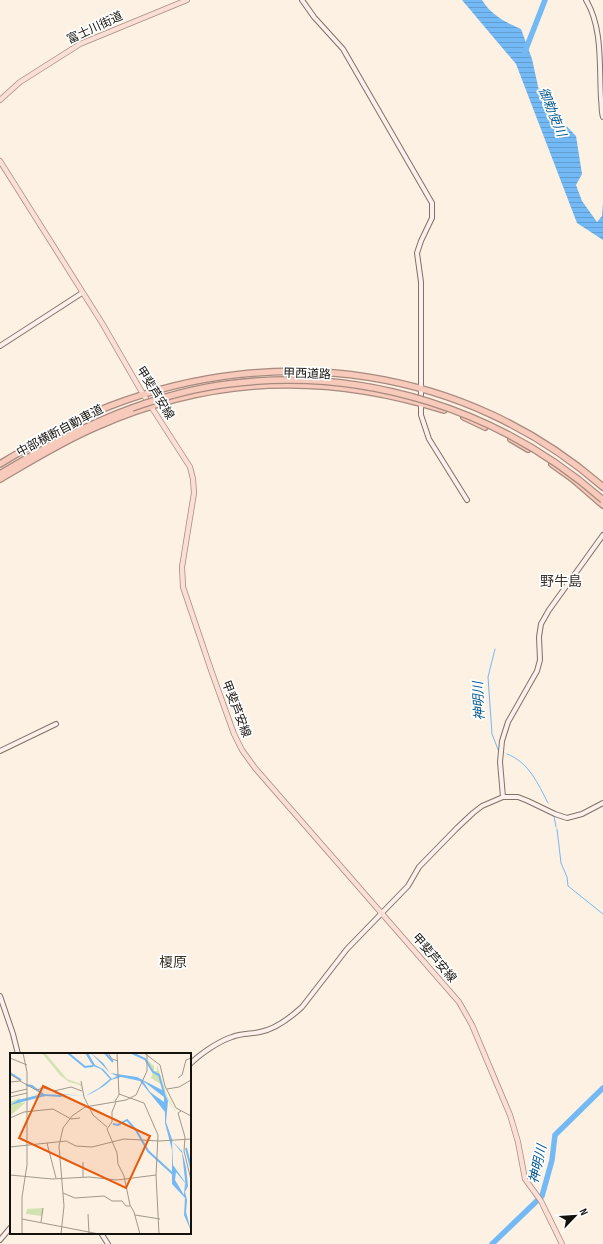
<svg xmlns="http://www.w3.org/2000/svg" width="603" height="1244" font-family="'Sofia Sans Condensed','Noto Sans JP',sans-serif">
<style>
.water{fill:url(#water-rules)}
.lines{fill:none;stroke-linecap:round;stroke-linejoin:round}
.stream{stroke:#73b9f5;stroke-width:1}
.river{stroke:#73b9f5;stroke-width:5.5}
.secondary-casing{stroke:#7d7467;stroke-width:6}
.primary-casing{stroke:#a88a7f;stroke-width:6}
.highway-casing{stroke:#a88a7f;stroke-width:8}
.secondary{stroke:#fdefeb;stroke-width:4}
.primary{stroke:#fadfd7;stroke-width:4.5}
.highway{stroke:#f7cabc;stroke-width:5.5}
.highway-bridge-casing{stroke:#a88a7f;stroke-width:8;stroke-linecap:butt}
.highway-bridge{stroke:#f7cabc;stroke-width:5.5}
.labels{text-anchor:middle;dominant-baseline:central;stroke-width:3.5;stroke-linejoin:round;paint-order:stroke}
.street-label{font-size:12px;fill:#15120d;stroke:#fff}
.water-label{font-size:13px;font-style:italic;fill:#045990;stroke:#fff}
.quarter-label{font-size:14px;fill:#3a3226;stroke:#fff}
.inset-river{fill:none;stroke:#73b9f5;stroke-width:2}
.inset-road{fill:none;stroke:#a0988d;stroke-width:1}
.view{fill:#e8590c;fill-opacity:0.15;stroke:#e8590c;stroke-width:2}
.inset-edge{fill:none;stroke:#15120d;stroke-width:2}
</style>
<defs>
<pattern id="water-rules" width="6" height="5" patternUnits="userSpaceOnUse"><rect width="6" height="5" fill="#73b9f5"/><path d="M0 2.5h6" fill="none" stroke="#639ed1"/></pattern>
</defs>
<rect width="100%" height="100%" fill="#fcf1e2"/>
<path class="water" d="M462,0H482C491,15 505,22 521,29L532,59L541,100L576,136L582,174L576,185L582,201L597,222L602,216L603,202V240L577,223L516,64Z"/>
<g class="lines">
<g class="stream">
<path d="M495,649L488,677L492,734L499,752"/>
<path d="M503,754L504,753"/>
<path d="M507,754C529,762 538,784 548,803"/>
<path d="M554,816L556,827"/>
<path d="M557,829L561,863L567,877L568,886L603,914"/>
</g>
<g class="river">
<path d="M524,54L545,0"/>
<path d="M492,1244L542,1196L552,1160L555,1135L603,1088"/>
</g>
<defs>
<g id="secondary">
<path d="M302,0L314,17L343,49L432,203V218L421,241L417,253L421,282V415L429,439L467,500"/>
<path d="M586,0C603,28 599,66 601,99C602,105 601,111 603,117"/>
<path d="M0,346L82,293"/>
<path d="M0,751L56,724"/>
<path d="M503,797L500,762L502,741L508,722L537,671L540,660L539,637L541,624L549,610L603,535"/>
<path d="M0,996L13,1034L18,1054"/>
<path d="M190,1064C200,1054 219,1041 232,1037C241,1033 251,1034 260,1032C276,1029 290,1018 302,1007L347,949L408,886L419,867L457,828L473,813L482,806L503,797H518L528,801L555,814L567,818L582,814L603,803"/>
<path d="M101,1233L108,1244"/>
<path d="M0,1240L11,1227"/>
</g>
<g id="primary">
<path d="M0,100L20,82L80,44L187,0"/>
<path d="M0,161L102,323L143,394L190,467L193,479L194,493L182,567L183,587L211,670L234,734L242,750L255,768L459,1002L472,1025L510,1115L518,1142L525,1179L541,1201L562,1244"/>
</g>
<g id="highway">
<path d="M464,417L485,427"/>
<path d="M511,439L528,449"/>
<path d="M0,464C35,443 71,421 110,406C279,341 465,367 603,487"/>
<path d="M552,464L573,479L603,505"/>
<path d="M0,474C43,448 85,425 132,408"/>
<path d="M0,479C31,461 63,441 96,427C212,376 323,372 444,410"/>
</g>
</defs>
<use href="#secondary" class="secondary-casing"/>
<use href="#primary" class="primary-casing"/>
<use href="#highway" class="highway-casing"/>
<use href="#secondary" class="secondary"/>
<use href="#primary" class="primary"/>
<use href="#highway" class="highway"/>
<defs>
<path id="highway-bridge" d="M132,408C163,397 195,388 228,384C364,366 501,410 603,500"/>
</defs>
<use href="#highway-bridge" class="highway-bridge-casing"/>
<use href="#highway-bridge" class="highway-bridge"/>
</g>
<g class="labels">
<g class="street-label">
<text transform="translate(95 28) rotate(-25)">富士川街道</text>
<text transform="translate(307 374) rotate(2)">甲西道路</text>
<text transform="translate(155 393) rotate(58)">甲斐芦安線</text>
<text transform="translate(60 431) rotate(-28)">中部横断自動車道</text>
<text transform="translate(236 709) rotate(69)">甲斐芦安線</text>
<text transform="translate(434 958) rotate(49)">甲斐芦安線</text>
</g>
<g class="water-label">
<text transform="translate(552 112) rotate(68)">御勅使川</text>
<text transform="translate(479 701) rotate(-93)">神明川</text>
<text transform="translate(538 1164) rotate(-77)">神明川</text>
</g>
<g class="quarter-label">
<text x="561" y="581">野牛島</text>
<text x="173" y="962">榎原</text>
</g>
</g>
<g transform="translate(10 1053)">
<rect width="181" height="181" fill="#fcf1e2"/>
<path d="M10,45L11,50L16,49L0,63V49ZM33,155L32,163L16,161L17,156Z" fill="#d2e2b0"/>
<path d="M32,0H35L57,26L71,31L72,38L70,32L59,29L50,22ZM135,5L144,13V18H147V12L157,43L167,61L158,47L152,32L141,25L143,20Z" fill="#d2e2b0"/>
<path d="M75,0H78L85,12L93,16L102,26L107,23L100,20L81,0L93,10L100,20L127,24L154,38L158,48L156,69L163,89L172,98L176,114L178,133L175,139L177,147L176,159L181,178L174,162L175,145L162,131V97L155,70V59L130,28L111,24L101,27L94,33L84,39L78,42L67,43L56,41L51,44L35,43L0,52L8,47L32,41L52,42L44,40H47L66,43L77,42L89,35L100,26L91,16L83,13ZM133,28L154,44V49L140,39ZM162,88L172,100L176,135L175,129L163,112ZM166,119L175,130L174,142L165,127Z" fill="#73b9f5" fill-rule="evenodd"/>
<path class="inset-river" d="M58,0L75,14L83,13M95,0L103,9M122,0L135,6L143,19L149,22L154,40M0,20L11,27M16,32L22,33L35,43M103,71L108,72L117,67L126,77M126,77L138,98L163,121M176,95L181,115"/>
<path class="inset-road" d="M98,0L102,6L108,8M134,0L150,12L155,33L166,55L181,63M0,5L17,12M0,21L11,28M168,25L172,22L176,7L181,5M71,28L74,44L83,62L97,74M0,29L10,28L26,37L34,35L44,38L61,34L72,38M157,36L169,34L181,27M0,40L17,36M109,41L134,50L148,82L146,122L149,181M0,44L17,40M105,48L109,42L107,0M106,49L102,59V69L97,76L107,100L108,111L114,123L120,152L124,159L130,181M171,58L168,60L175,84M0,65L14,59L43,56L61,66L70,65M175,84L174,98L181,127M37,90L46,125M0,94L56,88L66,93L82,94L114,86L149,88L181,86M73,109V124M0,122L42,126L79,124L107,127L146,122M53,140L65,145L94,143L102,148H112L116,153H120M78,161L79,181M125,162L150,166M12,166L89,181M31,169L33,155M12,181V144L17,112V19L13,0M51,181L54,153L49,93L53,75L62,63L75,54L116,47L126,42L137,18V0"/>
<path class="view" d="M33,33L140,83L116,135L9,85Z"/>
<rect width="181" height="181" class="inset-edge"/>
</g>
<g transform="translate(575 1216) rotate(65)" stroke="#ffffff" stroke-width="3" paint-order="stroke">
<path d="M0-3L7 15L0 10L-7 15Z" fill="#15120d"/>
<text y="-6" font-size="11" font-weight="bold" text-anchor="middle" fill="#15120d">N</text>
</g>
</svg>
